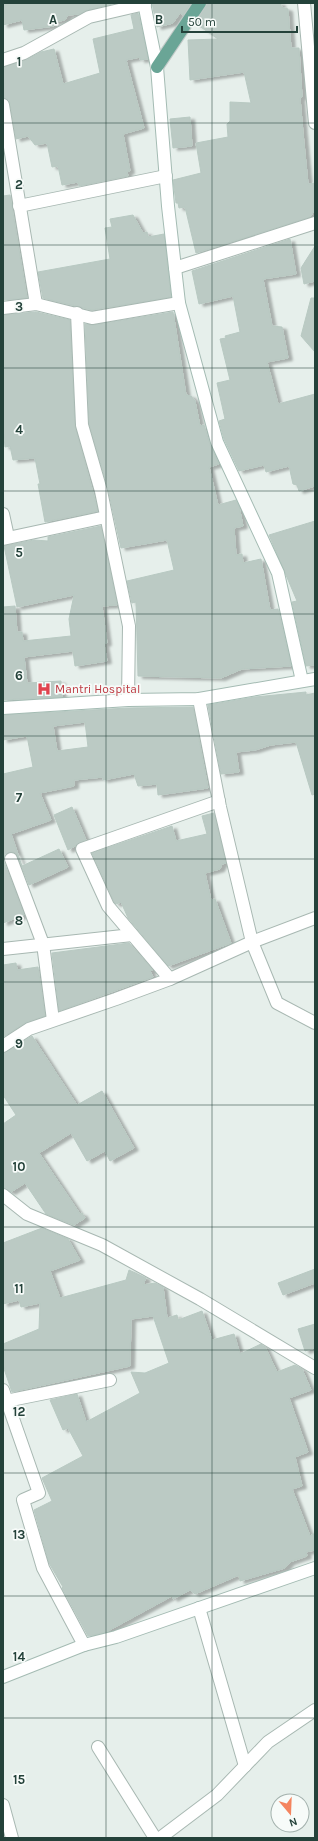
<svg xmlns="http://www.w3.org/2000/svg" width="318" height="1841" font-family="Karla,sans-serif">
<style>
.building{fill:#bbcac4;stroke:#b8c9c2;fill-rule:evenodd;filter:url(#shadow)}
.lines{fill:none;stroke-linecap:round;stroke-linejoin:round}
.street-casing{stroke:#a8b8b2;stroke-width:14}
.secondary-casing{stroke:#a4bbb3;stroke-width:14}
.primary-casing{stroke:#c2cac8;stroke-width:14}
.street{stroke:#fff;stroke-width:12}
.secondary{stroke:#fff;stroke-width:12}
.primary{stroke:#6aa596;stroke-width:12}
.grid{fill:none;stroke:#24423a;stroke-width:1;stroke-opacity:0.55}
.labels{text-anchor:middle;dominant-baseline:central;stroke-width:3.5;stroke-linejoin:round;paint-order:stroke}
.health-label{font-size:12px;fill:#be3a42;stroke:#f7fbf9;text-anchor:start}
.grid-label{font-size:13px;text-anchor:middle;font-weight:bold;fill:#24423a;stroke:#f7fbf9;stroke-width:3.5;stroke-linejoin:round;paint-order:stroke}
</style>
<defs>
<filter id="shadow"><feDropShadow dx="4.5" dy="2.5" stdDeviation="1" flood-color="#0004"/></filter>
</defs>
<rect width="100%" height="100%" fill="#e6efeb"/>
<g class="building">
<path d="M3,3H116L87,10L80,14L68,15L65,20L54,22V26L24,30L22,20L3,25Z"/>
<path d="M152,3H191L183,15L180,13L173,23L157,27Z"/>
<path d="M207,3H281V7L288,9L291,48H299L302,97L300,98L303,133L308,184L315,183V210L310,217L196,253L185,207L179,208L178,203H176L173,180L201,173L196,143L228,137L227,124L230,121V102L251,103L244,72L190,80L188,40L218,39L195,23Z"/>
<path d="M138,13L148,59L140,60V57L126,60L144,128L123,134L130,171L127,172L128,176L79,186L78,182L62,185L58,166L52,167L47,143L35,145L28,136L16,139L10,104L9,100L4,98L3,67L26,60L41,52L54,49L63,84L100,73L93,39L134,29L131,15Z"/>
<path d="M190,117L192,146L173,148L170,119Z"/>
<path d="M10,195L27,298L3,300V196Z"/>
<path d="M133,215L143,233L147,232L148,237L164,234L171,297L92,310L43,298L38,272L110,259L105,228L112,227L110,219Z"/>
<path d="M290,239L296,274L263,279L272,326L282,327L288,358L267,362L278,404L315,394V486L299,491L297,485L293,484L289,466L266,472L264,465L239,471L224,439L219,421L225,419L217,383L230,380L220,339L226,338L225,336L240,332L233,296L199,304L192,271Z"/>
<path d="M315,246V281L304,284L301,268Z"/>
<path d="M311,298H315V352L301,336Z"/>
<path d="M36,312L70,320L75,426L98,511L45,522L38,484H40L35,458L13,460L10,446L5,447L3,429V315Z"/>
<path d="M173,312L186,395L191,396L195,401L200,426L204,425L210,445L219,464L209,467L218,505L236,500L239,506L243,526L234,528L236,555L242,554L243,563L261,559L270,610L278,609L291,666L242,669L221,678L138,676L136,602L132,603L127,581L174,570L167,540L121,548L108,489L89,424L85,324L93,325Z"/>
<path d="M315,521V665L306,666L292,602L297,601L269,535Z"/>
<path d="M101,526L117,605L102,606L107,643L104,644L107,661L75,666L73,651L24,657L27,683L61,681L62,697L3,700V607L15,606L17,632H22L23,641L71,636L69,619L74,595L17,607L4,546L34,540L48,541V537Z"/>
<path d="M306,692V695L315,693V794L312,795L296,742L271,745L255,750L236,752L239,772L221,774L208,705L255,697Z"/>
<path d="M193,707L208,788L158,795L157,784L138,786L134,774L103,780V777L74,780V786L40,793L51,820L11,834L22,866L59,849L68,867L29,885L16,853L12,852L5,854L4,862L24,915L3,923V774L33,767L27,736L3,740V715L128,708ZM85,722L88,747L57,751L53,726Z"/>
<path d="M72,807L86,840L68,850L54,815Z"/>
<path d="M214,813L226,863L222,864L220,869L205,873L211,900L215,899L231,943L168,966L128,918L121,902L116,904L114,902L92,853L172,826L176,841L207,834L202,816Z"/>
<path d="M129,943L153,970L150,971L153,977L59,1011L52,953Z"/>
<path d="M16,963L17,970L38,967L45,1016L25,1023L3,1037V965Z"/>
<path d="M32,1036L77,1105L102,1091L134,1148L110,1161L105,1151L87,1161L71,1133L39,1153L80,1214L82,1213L85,1218L74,1225L46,1214L25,1183L11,1192L3,1188V1124L16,1115L3,1095V1053Z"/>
<path d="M42,1228L68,1239L80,1260L50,1271L60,1298L126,1280L129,1270L146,1278L143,1285L155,1283L163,1287L167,1318L177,1315L178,1320L202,1311L212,1340L234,1334L240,1354L261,1344L265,1347L277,1372L295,1365L302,1369L311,1390L289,1398L308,1452L295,1457L302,1486L292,1489L310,1536L315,1533V1550L306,1552L307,1556L290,1562L285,1568L240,1581L239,1575L195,1594L190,1590L173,1599L172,1596L106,1632L88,1636L62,1588L63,1587L49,1563L34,1510L52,1501L42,1478L83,1456L68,1428L63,1430L50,1400L77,1394L86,1422L140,1393L131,1372L145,1373L169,1363L153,1316L131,1319L130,1366L12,1392L3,1366V1344L39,1329L40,1303L21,1307L19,1300L3,1304V1243Z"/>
<path d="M315,1269V1283L283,1295L278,1283Z"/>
<path d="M315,1324V1348L305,1351L298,1329Z"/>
</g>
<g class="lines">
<defs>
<g id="street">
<path d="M304,3L315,123"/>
<path d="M3,60L24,53L89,17L145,4"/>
<path d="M3,105L36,304"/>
<path d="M19,206L166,176"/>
<path d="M175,268L315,223"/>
<path d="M3,308L36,304L92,318L179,303"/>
<path d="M77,313L82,425L101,491L129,626L128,700"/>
<path d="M3,514L8,537"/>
<path d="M3,539L106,517"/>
<path d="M199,699L220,807L252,942L277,1003L315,1023"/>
<path d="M11,859L43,944L53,1020"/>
<path d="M3,949L132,935"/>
<path d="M170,979L108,906L82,849L219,801"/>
<path d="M3,1046L29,1029L116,999L170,979L252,942L315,918"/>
<path d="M3,1195L27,1214L102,1245L200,1299L315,1368"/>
<path d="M3,1390L39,1493L23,1500L43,1568L84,1645"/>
<path d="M6,1401L110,1380"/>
<path d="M199,1608L245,1766"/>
<path d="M98,1747L155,1838"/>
<path d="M3,1805L12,1838"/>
<path d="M160,1838L217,1795L268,1742L315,1710"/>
</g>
<g id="secondary">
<path d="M144,3L157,67L168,206L179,303L217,442L278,573L302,681"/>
<path d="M3,708L128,700L199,699L315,679"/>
<path d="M3,1677L84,1645L116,1637L315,1568"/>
</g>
<path id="primary" d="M157,67L200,3"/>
</defs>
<use href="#street" class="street-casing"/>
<use href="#secondary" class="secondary-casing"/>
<use href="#primary" class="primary-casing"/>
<use href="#street" class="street"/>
<use href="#secondary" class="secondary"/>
<use href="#primary" class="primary"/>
</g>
<path class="grid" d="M106,3V1838M212,3V1838M3,123H315M3,245H315M3,368H315M3,491H315M3,614H315M3,736H315M3,859H315M3,982H315M3,1105H315M3,1227H315M3,1350H315M3,1473H315M3,1596H315M3,1718H315"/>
<defs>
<symbol id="hospital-bare" viewBox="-9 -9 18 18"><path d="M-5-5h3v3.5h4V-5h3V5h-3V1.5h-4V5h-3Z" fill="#e0444e" stroke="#f7fbf9" stroke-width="2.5" paint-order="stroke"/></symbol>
</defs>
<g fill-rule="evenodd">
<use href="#hospital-bare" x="34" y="679" width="20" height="20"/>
</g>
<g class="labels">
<g class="health-label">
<text x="55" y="689">Mantri Hospital</text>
</g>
</g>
<g class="grid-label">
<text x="53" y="24">A</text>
<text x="159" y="24">B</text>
<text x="19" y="66">1</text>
<text x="19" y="189">2</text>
<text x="19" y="311">3</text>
<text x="19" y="434">4</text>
<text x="19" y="557">5</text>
<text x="19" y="680">6</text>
<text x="19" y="802">7</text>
<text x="19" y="925">8</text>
<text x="19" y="1048">9</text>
<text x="19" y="1171">10</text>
<text x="19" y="1293">11</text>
<text x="19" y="1416">12</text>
<text x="19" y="1539">13</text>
<text x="19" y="1661">14</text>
<text x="19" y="1784">15</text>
</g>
<rect width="318" height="1841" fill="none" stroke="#24423a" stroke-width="8"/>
<g transform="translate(290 1813) rotate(161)"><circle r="19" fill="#f7fbf9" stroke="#a3b1ad"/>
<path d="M0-3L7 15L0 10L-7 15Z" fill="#f4845f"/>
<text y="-6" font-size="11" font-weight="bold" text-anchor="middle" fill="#24423a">N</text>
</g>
<path d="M182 26v6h115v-6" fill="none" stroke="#24423a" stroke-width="2"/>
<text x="188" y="26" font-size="12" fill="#24423a" stroke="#f7fbf9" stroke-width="3" paint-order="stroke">50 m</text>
</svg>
